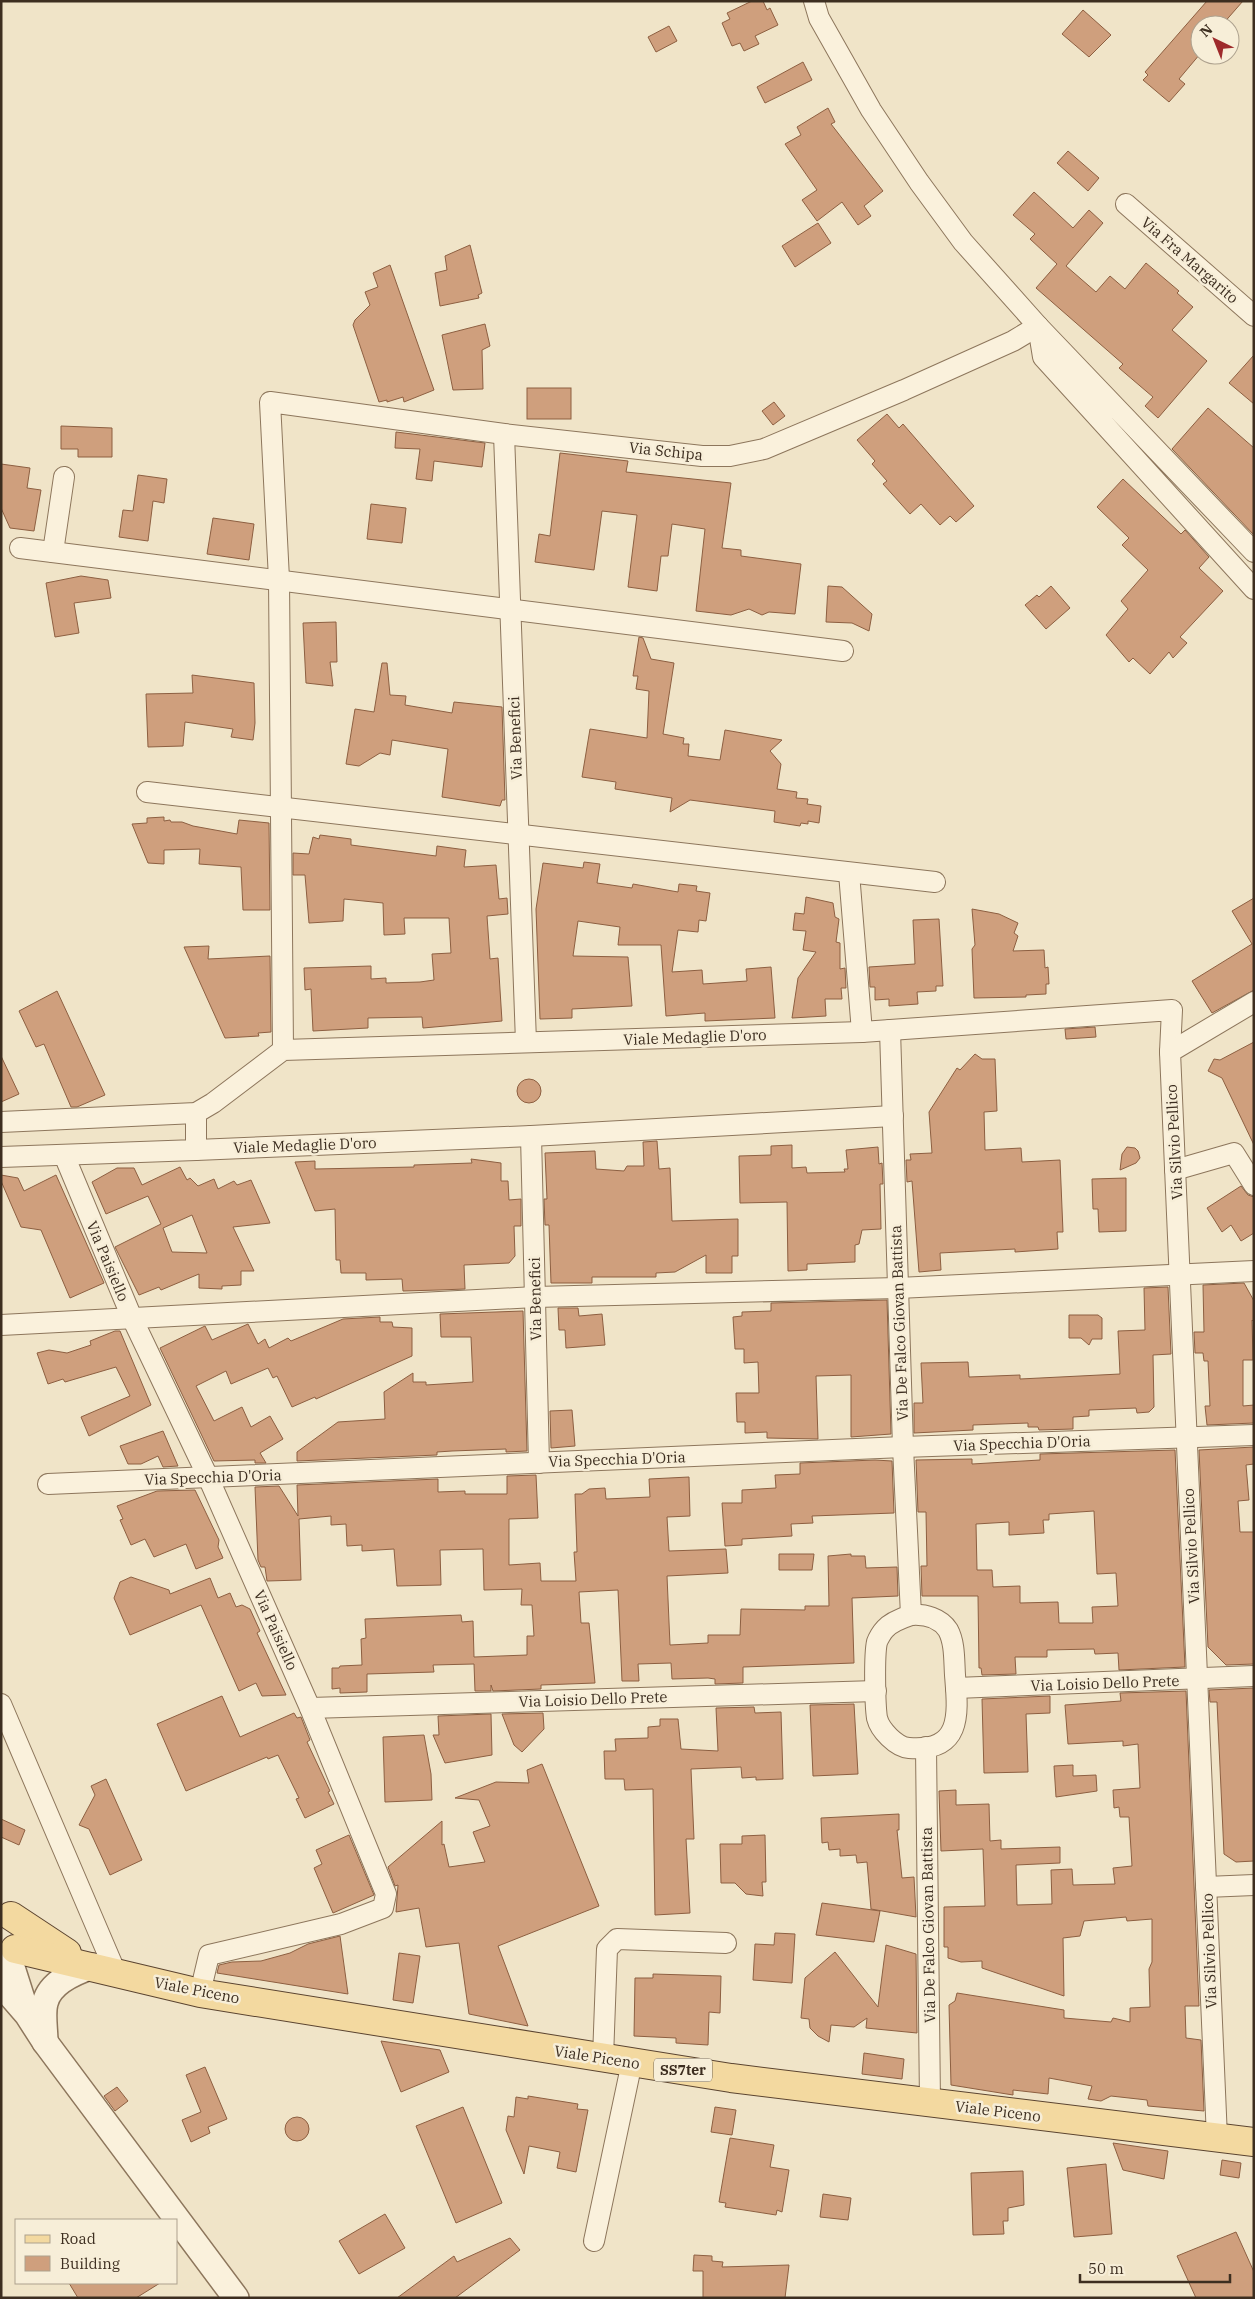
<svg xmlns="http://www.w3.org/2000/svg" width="1255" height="2299" font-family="'IBM Plex Serif',serif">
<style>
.building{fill:#cf9f7d;stroke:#8d5f41;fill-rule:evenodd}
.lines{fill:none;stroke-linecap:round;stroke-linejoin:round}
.minor-casing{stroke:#8d765c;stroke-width:22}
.tertiary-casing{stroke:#8d765c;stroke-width:28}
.primary-casing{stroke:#5b4430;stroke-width:30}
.minor{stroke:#faf1dc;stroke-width:20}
.tertiary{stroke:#faf1dc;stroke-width:25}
.primary{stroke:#f3d9a0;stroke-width:28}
.labels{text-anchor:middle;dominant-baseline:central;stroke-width:5;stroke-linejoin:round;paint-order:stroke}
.shield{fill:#f7eed8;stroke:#756857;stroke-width:1}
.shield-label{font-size:14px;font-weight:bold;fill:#3d2e20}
.street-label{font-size:15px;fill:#3d2e20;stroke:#f7eed8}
</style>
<rect width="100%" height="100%" fill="#f0e4c8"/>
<g class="building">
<path d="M752,1H763L767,10L770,8L778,25L755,36L759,44L744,51L740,43L732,46L722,23L730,19L727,13Z"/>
<path d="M1207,1H1243L1222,25H1200V54L1179,79L1185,84L1169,102L1143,80L1148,75L1145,72Z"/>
<path d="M1083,10L1111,35L1089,57L1062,34Z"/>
<path d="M669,26L677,41L656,52L648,37Z"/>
<path d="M803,62L812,80L765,103L757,87Z"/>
<path d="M828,108L835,122L831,124L883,191L864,206L871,216L858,225L842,202L817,221L802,200L817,190L785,144L801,135L797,127Z"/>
<path d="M1068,151L1099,178L1088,191L1057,163Z"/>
<path d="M1034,192L1073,228L1089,210L1103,223L1066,266L1096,292L1110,276L1125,289L1146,263L1179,291L1177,293L1193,307L1172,330L1207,361L1158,418L1145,406L1153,397L1119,368L1123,364L1036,288L1057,264L1030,239L1035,234L1013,215Z"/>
<path d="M818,223L831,243L795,267L782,246Z"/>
<path d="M470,245L482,293L478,295L479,298L440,306L435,273L447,270L445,256Z"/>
<path d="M390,265L434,390L404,402L403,397L387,402V400L379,402L353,325L355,320L370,305L365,292L378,287L373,273Z"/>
<path d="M485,324L490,346L482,350L483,389L453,390L442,335Z"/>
<path d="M1254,355V404L1229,383Z"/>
<rect x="527" y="388" width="44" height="31"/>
<path d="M774,402L785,416L773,425L762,411Z"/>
<path d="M1208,408L1254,448V535L1172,449Z"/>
<path d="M887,414L899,428L903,424L974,506L956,522L950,516L940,525L921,504L910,514L883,484L887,481L872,464L875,461L857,440Z"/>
<path d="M61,426L112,428V457H78V449H61Z"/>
<path d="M396,432L485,443L482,467L434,461L432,481L416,479L420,449L395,448Z"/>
<path d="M560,453L628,461L626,472L731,483L722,548L741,550V556L801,564L795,614L769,612L762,615L749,609L731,615L696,611L705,529L672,524L668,556H661L657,591L628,587L637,515L602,511L594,570L535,562L539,534L550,536Z"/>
<path d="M1,464L30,468L27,488L41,490L34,531L10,528L1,508Z"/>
<path d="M138,475L167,479L164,503L153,501L148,541L119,537L123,510L133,511Z"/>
<path d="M1123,479L1181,534L1185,530L1209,557L1199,568L1223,591L1180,637L1187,643L1173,658L1169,652L1150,674L1133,658L1129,662L1106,635L1128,609L1121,601L1148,570L1122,545L1129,538L1097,507Z"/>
<path d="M371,504L406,508L402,543L367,539Z"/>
<path d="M213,518L254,524L249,560L207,554Z"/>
<path d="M81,576L108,580L111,598L74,603L79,633L55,637L46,583Z"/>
<path d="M828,586L842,587L872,614L869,631L852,623L826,622Z"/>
<path d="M1051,586L1070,608L1046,629L1025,605L1037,595L1039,597Z"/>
<path d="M336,622L337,662H330L333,686L306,683L303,623Z"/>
<path d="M639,637L643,638L651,659L674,663L663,734L684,738L683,744H689L688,756L720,760L725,730L782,740L770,751L781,764L777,789L797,792L796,798L808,799L807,804L821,806L819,823L808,821V824L801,823L800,826L774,822L775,811L690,800L670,812L672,798L615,789L616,782L582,777L590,729L647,738L649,691L636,689L638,676H633Z"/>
<path d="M382,663H387L390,695L406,696L405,705L452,713L454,702L502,707L505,800H502L500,806L442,797L448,749L392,740L390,755L380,753L359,766L346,764L355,709L374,712Z"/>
<path d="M192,675L254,683L255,723L253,740L231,737L233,729L185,722L183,746L148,747L146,694L193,693Z"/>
<path d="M164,817V821L170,820L171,822H182L193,826L237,834L239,820L269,823L270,910H243L241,867L199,864L200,849L164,850V864L148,863L132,824L147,823V818Z"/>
<path d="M320,835L351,839V845L436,856L437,846L466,850L464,867L496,865L499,899L507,898L508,914L487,916L490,959L498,958L502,1021L423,1028L422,1017L368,1018V1028L313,1031L311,989L305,990L304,968L371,966V979L386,978V983L420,982L434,980L432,954L451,953L449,918H404L405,934L384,935L383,903L344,899L343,921L309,923L305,875H293V853L309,854L313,837L319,839Z"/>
<path d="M584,862L600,864L597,883L632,888L633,884L678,892L679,884L697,886L696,891L710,893L706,921L699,920L698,932L678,930L672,972L702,970L703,984L747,981L746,969L771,967L775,1018L705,1021V1013L666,1016L661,945H618L620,927L578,921L573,956L628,957L632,1006L572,1009V1018L540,1019L536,909L543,863L583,868Z"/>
<path d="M806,897L833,903L835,917L839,919L836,942L840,943V969L845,968L846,988H841L842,999H825L826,1016L792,1018L798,978L816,952L803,950L806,931L793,930L795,913L804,914Z"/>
<path d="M1254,898V990L1212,1013L1192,981L1252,944L1232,911Z"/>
<path d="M972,909L999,914L1018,923L1014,933L1018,936L1013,951L1044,950L1045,968L1048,967L1049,984H1046V994L1026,995V997L974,998L972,949L975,945Z"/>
<path d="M939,919L943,986H936V991L917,992L918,1004L889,1006V999L875,1000V987H870L869,967L915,964L913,920Z"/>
<path d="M209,946L208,959L270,956L271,1032L258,1033L259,1036L225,1038L184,947Z"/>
<path d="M57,991L105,1095L77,1107H71L44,1044L36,1047L19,1011Z"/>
<path d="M1095,1027L1096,1037L1066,1039L1065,1029Z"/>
<path d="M1254,1042V1145L1222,1078L1208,1071L1214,1059L1220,1060Z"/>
<path d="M975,1054L982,1059H995L997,1111L984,1112L985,1150L1021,1148L1022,1162L1060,1160L1063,1232H1057L1058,1249L1015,1252V1249L940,1253L941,1270L919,1272L912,1181L907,1182L906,1160H911L910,1154L932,1153L929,1112L957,1068L960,1070Z"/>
<path d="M1,1056L19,1094L1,1102Z"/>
<circle cx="529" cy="1091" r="12"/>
<path d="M657,1141L659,1169L670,1168L672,1221L738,1219V1256H732V1273H706V1255L675,1272L656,1273V1277H592V1283H551L549,1225H545L544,1199H547L545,1153L595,1151L596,1169L624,1171L627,1166H644L643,1142Z"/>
<path d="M792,1145V1168L806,1167L807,1173L845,1172L844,1169H848L846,1150L878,1147L879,1164L882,1163L883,1184H880L881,1229L862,1230L859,1244L855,1245V1262L807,1264V1270L788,1271L787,1202L740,1203L739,1156L771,1155V1146Z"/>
<path d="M1127,1147L1135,1148L1138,1151L1140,1158L1136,1163L1120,1170L1122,1154Z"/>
<path d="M471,1159L501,1163V1181H508L509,1200L521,1199V1226H514L515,1256L509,1263L464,1265L465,1289L439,1290L403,1291L402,1279L366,1280V1273H341L340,1260H336L335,1209L315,1211L295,1162L315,1161V1169L414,1167V1165L472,1163Z"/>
<path d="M180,1167L187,1180L190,1178L198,1186L214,1179L218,1189L234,1181L237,1185L251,1180L270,1223L233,1227L254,1271H241V1285L222,1286V1289L199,1288V1274L161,1290L159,1287L139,1295L115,1247L161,1224L148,1196L106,1214L92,1182L117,1168H134L142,1185ZM192,1215L207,1253L172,1252L163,1228Z"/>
<path d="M1,1175L18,1178L24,1191L56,1175L104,1283L70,1298L41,1230L21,1227L1,1181Z"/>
<path d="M1126,1178V1231L1099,1232L1098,1209H1093L1092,1179Z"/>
<path d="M1241,1186L1248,1195L1254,1197V1233L1241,1241L1231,1225L1222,1232L1207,1208Z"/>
<path d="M1244,1283L1254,1301V1322L1252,1320L1253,1360H1243V1406L1254,1405V1423L1207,1425L1205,1406H1210L1208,1361H1204L1203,1353H1195L1194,1332H1204L1203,1285Z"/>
<path d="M1168,1287L1171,1354L1153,1355L1154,1407L1149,1412L1137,1413L1136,1408L1089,1410V1416L1073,1417V1429L1039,1430L1038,1427H1028V1423L973,1425V1430L914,1433V1403H923L921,1363L968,1362L969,1377L1020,1375V1379L1120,1374L1118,1331L1145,1330L1144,1288Z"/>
<path d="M887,1300L891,1434L851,1437V1375L816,1376L818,1439L767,1438V1432L745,1433V1422H737L736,1393H759L758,1362L744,1363V1349H735L733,1317L742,1316V1312L771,1311V1303Z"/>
<path d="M558,1308H578L579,1316L602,1314L605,1345L566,1348L565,1330H559Z"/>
<path d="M523,1311L527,1451L506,1452V1449L452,1451L437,1452V1455L297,1461V1452L338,1422L385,1419L384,1392L413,1373V1382H426V1385L473,1382L471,1337H441L440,1314Z"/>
<path d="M1069,1315H1098L1102,1318V1339H1092L1089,1345L1081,1338H1069Z"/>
<path d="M380,1317V1322H392L393,1327L412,1328V1356L316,1399L315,1397L292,1407L277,1376L273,1378L268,1368L231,1384L226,1371L196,1386L214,1421L242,1407L251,1427L270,1416L283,1439L260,1453L266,1463H255V1460L214,1461L160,1348L205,1326L212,1340L248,1324L258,1344L265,1339L269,1348L288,1338L291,1341L343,1319Z"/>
<path d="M115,1331H120L151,1405L89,1436L81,1417L130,1396L116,1367L65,1382L63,1379L48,1384L37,1353L49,1350L67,1353L91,1345L90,1341Z"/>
<path d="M572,1410L575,1446L551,1448L550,1411Z"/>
<path d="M163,1431L178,1466L163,1467L158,1456L141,1464H128L120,1446Z"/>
<path d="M1254,1447V1464L1246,1465L1249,1500L1238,1501L1240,1532H1254V1664L1226,1665L1208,1647L1199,1450Z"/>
<path d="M1175,1450L1185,1667L1119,1670L1118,1653L1095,1654L1094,1649L1047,1650V1657H1015L1016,1674L982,1675L981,1668H979L978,1596H922L921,1566H927L926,1512H918L916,1460L972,1459V1464L1040,1460V1454ZM1094,1511L1097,1574L1116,1573L1118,1606L1092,1607L1093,1623H1059L1058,1602L1020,1603V1586L993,1587L992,1570H977L976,1524L1009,1522V1535L1044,1533L1043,1520H1049V1514Z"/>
<path d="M875,1460L892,1461L894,1513L812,1516L813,1523L791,1524L792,1536L742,1539V1545L725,1546L722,1503H742V1490L776,1488L775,1475L800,1474V1463Z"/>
<path d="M536,1475L538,1518L509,1519V1565L540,1563L541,1581H576L574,1552H577L575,1494H582L589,1489L605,1488L606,1499L650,1497L649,1479L689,1477L690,1516L667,1517L669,1551L726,1549L728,1573L667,1576L670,1645L708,1643V1635H740L741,1609L805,1610V1606H829L828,1556L851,1554V1556H865L866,1568L897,1567L898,1596L852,1598L854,1663L743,1667V1683L715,1684V1679L708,1678L672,1679L671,1663L638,1664L639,1681H622L618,1590L579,1592L581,1623H589L595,1683L541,1685V1689L493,1691L491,1685V1691H475L474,1664L433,1665L434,1672L367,1674V1692L340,1693V1688L332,1689V1668H339L340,1666L362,1665L361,1639L366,1638L365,1619L461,1615L462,1622L473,1621L474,1657L527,1655V1636H534L532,1605H521L522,1589L484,1590L483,1549L440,1550L441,1585L397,1586L394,1549L362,1551V1545L347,1546L346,1524L331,1525V1516L299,1519L301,1580L267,1581L265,1567H261L258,1560L255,1487L279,1486L298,1516L297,1485L438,1479V1492L465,1491V1494H507V1476Z"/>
<path d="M195,1490L219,1540L218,1547L223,1558L196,1569L186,1544L154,1557L145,1539L131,1545L120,1520L123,1519L117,1506L157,1491Z"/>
<path d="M779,1554H814L812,1570H779Z"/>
<path d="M131,1577L169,1590L170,1594L210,1578L218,1598L230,1593L236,1607L242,1605L250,1609L260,1631L257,1633L286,1695L262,1696L256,1683L239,1691L201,1605L130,1635L114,1598L120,1582Z"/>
<path d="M1254,1688V1861L1236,1862L1224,1854L1217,1702H1210L1209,1690Z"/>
<path d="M1186,1691L1199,2006H1185L1186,2038L1201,2040L1204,2111L1148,2106L1147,2100L1111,2096L1101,2101L1088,2099L1092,2086L1049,2078L1048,2094L1013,2090V2095L951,2085L949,2005L955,2001L957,1993L1064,2010V2018L1111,2022L1113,2018L1130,2022V2008L1150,2007L1149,1969L1152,1962V1919L1127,1921L1126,1917L1084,1921L1080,1936L1063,1938L1064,1996L982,1968V1961L961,1962L948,1958V1947H944V1907L985,1906L983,1849L941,1851L939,1791L956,1790V1805L989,1804L990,1841L1001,1840V1849L1060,1847V1863L1016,1865L1017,1905L1052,1904L1051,1870L1072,1869L1073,1885L1115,1884L1113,1868L1132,1866L1129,1817H1120L1119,1807L1114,1808L1113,1790L1140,1788L1138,1744L1123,1746V1741L1068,1744L1065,1705L1121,1701L1120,1693Z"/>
<path d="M222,1696L240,1737L294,1713L297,1718L301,1717L310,1740L307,1742L330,1791L328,1792L334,1804L305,1818L296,1799L299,1798L278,1755L268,1759L267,1757L186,1791L157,1724Z"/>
<path d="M1050,1696V1713L1026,1714L1028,1772L984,1773L982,1699Z"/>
<path d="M854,1704L858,1774L813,1776L810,1705Z"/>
<path d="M754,1707L755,1713L781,1712L783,1779L756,1780V1777L742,1778L741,1767L691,1769L694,1839H686L690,1913L655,1915L653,1789L625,1790L624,1779H605L604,1751H616L615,1739L648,1738V1727L660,1726V1719H678L681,1749L718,1751L716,1708Z"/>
<path d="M543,1713L544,1729L522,1752L514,1745L502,1714Z"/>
<path d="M491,1714L492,1755L445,1763L433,1735H439L438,1716Z"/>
<path d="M424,1735L431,1774L432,1800L385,1802L383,1737Z"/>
<path d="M542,1764L599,1906L498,1946L528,2026L469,2014L459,1943L426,1947L419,1908L396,1912L398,1885L395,1886L388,1867L442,1821V1845L444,1844L449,1867L485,1862L473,1832L490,1826L479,1800L455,1798L496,1782L529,1783L527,1770Z"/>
<path d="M1073,1765V1776L1096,1775L1097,1791L1056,1797L1054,1766Z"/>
<path d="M106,1779L142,1860L110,1875L89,1829L79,1825L95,1795L91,1786Z"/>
<path d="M899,1814V1830H897L902,1878L914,1877L916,1917L871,1909L867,1862L857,1863L856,1855L840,1856V1849L829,1850L828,1842L822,1843L821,1818Z"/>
<path d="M1,1819L25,1830L19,1845L1,1837Z"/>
<path d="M349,1835L374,1895L333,1913L314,1868L322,1864L316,1850Z"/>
<path d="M765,1835L766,1882H762L763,1896L746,1894L735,1883H721L720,1844H742V1836Z"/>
<path d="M822,1903L880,1911L874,1942L816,1935Z"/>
<path d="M775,1933L795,1934L792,1983L753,1980L755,1944L774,1945Z"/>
<path d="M340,1936L348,1994L217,1973L219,1965L232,1962L261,1961L290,1953L308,1944Z"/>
<path d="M886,1945L916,1954L917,2033L866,2028L867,2018L854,2027L831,2025L829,2042L818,2036L810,2028L809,2019L801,2018L805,1978L835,1952L878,2007Z"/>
<path d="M399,1953L420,1956L413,2003L393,2000Z"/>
<path d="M653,1974L721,1976L720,2013L709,2012L708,2045L676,2043V2038L634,2036L635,1978H653Z"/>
<path d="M381,2041L440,2050L449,2072L401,2092Z"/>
<path d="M864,2053L904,2059L902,2079L862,2074Z"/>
<path d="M205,2067L227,2119L208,2127L210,2133L191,2142L182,2120L201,2112L186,2075Z"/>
<path d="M117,2087L128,2101L115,2111L104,2096Z"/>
<path d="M528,2096L578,2104L577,2109L588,2110L576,2172L557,2168L560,2152L529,2146L524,2174L506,2130L508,2116L514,2117L516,2097L528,2099Z"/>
<path d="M463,2107L502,2203L456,2223L416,2126Z"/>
<path d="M715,2107L736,2110L732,2135L711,2132Z"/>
<circle cx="297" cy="2129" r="12"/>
<path d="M730,2138L774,2145L770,2167L789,2170L782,2212L777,2210L776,2215L725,2207L726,2203L719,2202Z"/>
<path d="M1113,2143L1168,2151L1164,2179L1123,2170Z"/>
<path d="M1222,2160L1241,2163L1239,2178L1220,2175Z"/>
<path d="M1106,2164L1112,2234L1074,2237L1067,2168Z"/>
<path d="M1023,2171L1024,2205L1008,2208V2221H1003L1004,2234L973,2235L971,2173Z"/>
<path d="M823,2194L851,2198L848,2220L820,2217Z"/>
<path d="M385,2214L405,2248L359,2274L339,2241Z"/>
<path d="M1236,2232L1254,2272V2298H1196L1177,2256Z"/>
<path d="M510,2238L520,2250L455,2298H397L454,2256L457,2262Z"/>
<path d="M694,2255L712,2256V2261L723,2262L722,2267L789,2265L785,2298H703V2271H693Z"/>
<path d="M69,2283H160L136,2298H78Z"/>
</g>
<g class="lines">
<defs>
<g id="minor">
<path d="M1126,204L1254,316"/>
<path d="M504,434L526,1042"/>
<path d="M20,548L843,651"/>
<path d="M53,552L64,477"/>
<path d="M1254,552L1038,326L1043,357L1254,589"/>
<path d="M147,792L935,882"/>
<path d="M849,873L862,1032"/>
<path d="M890,1030L903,1447L911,1615"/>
<path d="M283,1050L279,579L270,402L504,434L702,456H730L764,449L904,390L1013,341L1038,326L963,242L919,182L871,110L819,18L814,1"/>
<path d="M1,1122L196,1113L213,1103L283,1050L862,1032L1172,1010L1170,1052"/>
<path d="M531,1136L539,1463"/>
<path d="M196,1150L531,1136L893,1116"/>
<path d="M64,1155L132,1318L208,1477L310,1708L386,1894L383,1908L341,1924L209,1955L200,1993"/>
<path d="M1,1157L196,1150V1113"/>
<path d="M1175,1170L1234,1153L1254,1185"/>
<path d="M1,1325L535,1297L898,1288L1254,1271"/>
<path d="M48,1484L903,1447L1254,1435"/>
<path d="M911,1615C925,1614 940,1618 948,1630C955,1643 954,1660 955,1675C958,1713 963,1752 909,1748C896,1747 880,1730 877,1718C875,1705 874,1655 877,1642C878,1639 882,1632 885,1629C891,1622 902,1618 911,1615Z"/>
<path d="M956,1688L1254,1676"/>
<path d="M1,1704L116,1973"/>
<path d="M310,1708L876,1691"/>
<path d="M926,1747L930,2103"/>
<path d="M1206,1887L1254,1885"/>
<path d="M603,2058L607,1949L617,1939L726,1943"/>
<path d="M1217,2138L1170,1052L1254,1002"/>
<path d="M594,2241L632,2062"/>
</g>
<g id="tertiary">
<path d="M9,1958L23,2002"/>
<path d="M1,1984L27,2014L45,2042L236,2298"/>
<path d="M45,2042C45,2030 42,2014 45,2003C50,1982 75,1972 93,1966"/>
</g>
<g id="primary">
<path d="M11,1916L67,1953"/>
<path d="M15,1949L200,1993L731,2078L1254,2142"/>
</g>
</defs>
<use href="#minor" class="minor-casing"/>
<use href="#tertiary" class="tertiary-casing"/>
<use href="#primary" class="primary-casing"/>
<use href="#minor" class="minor"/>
<use href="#tertiary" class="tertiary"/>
<use href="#primary" class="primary"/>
</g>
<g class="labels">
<rect class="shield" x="654" y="2058.5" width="58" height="23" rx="4"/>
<g class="shield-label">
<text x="683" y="2070">SS7ter</text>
</g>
<g class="street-label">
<text transform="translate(1190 260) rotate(41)">Via Fra Margarito</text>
<text transform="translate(666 451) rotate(6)">Via Schipa</text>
<text transform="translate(515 738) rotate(-92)">Via Benefici</text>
<text transform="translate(695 1037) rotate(-2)">Viale Medaglie D'oro</text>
<text transform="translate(1174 1142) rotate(-93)">Via Silvio Pellico</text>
<text transform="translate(305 1145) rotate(-2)">Viale Medaglie D'oro</text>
<text transform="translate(108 1261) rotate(67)">Via Paisiello</text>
<text transform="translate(535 1299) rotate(-91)">Via Benefici</text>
<text transform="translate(899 1323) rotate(-92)">Via De Falco Giovan Battista</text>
<text transform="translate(1022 1443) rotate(-2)">Via Specchia D'Oria</text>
<text transform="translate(617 1459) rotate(-2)">Via Specchia D'Oria</text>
<text transform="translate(213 1477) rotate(-2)">Via Specchia D'Oria</text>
<text transform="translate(1191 1546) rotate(-93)">Via Silvio Pellico</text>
<text transform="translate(276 1630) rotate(66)">Via Paisiello</text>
<text transform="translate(1105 1683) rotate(-2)">Via Loisio Dello Prete</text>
<text transform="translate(593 1699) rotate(-2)">Via Loisio Dello Prete</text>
<text transform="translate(928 1925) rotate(-91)">Via De Falco Giovan Battista</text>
<text transform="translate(1209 1951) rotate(-92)">Via Silvio Pellico</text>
<text transform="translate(197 1990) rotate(11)">Viale Piceno</text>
<text transform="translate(597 2057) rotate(9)">Viale Piceno</text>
<text transform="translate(998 2111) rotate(7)">Viale Piceno</text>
</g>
</g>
<rect width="1255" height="2299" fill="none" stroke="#3d2e20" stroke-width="5"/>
<rect x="15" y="2219" width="162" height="65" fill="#f7eed8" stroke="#ada18e"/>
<rect x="25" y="2235" width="25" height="8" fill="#f3d9a0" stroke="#ada18e"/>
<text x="60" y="2244" font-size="15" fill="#3d2e20">Road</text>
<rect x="25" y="2256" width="25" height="15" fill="#cf9f7d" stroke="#ada18e"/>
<text x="60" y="2269" font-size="15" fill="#3d2e20">Building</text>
<g transform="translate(1215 40) rotate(317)"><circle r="24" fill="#f7eed8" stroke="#ada18e"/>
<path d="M0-4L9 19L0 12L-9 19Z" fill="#9e2a2b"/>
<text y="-8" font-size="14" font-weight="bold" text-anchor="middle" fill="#3d2e20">N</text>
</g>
<path d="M1080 2274v8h150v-8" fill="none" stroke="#3d2e20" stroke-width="2.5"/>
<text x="1088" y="2274" font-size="15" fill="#3d2e20" stroke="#f7eed8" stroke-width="4" paint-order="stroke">50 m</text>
</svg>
